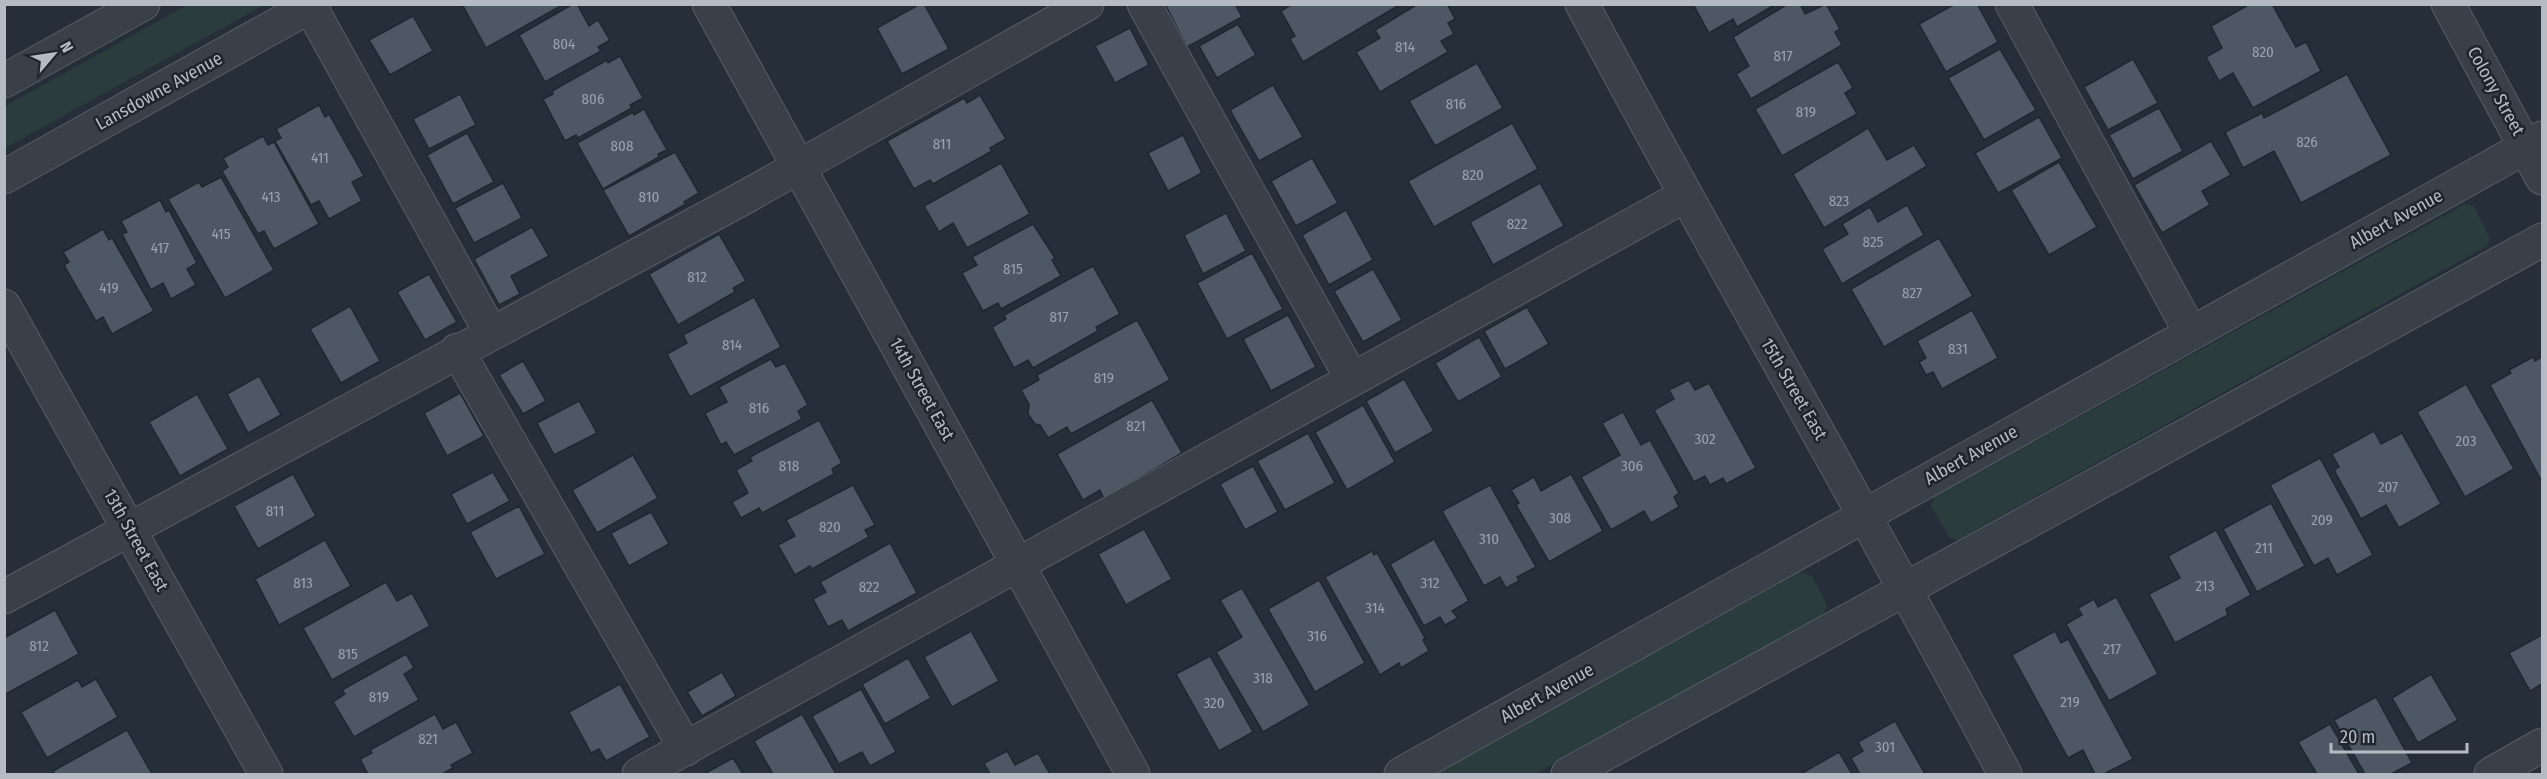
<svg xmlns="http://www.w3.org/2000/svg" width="2547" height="779" font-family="'Fira Sans Condensed',sans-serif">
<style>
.green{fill:#2b3c3c}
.building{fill:#4e5864;stroke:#202730;stroke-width:1.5}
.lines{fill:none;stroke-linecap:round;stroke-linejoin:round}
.minor-casing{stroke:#575e67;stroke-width:35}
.minor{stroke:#394049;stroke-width:33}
.labels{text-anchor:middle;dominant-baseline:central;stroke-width:5;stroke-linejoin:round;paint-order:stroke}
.number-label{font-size:15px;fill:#9ba2ad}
.street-label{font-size:18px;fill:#b5bbc5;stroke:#1e252e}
</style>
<rect width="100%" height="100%" fill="#262e39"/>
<g class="green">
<path d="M189,4L264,5L5,148V106Z"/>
<path d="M2465,204L2474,206L2490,238L2487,246L1957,540L1949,537L1931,506L1934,497Z"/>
<path d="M1800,572L1812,576L1827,605L1823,615L1535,774H1436Z"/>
</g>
<g class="building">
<path d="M462,4H564L486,48Z"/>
<path d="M573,4H577L589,26L598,20L610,40L598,47L601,51L545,82L519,35Z"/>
<path d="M920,4H924L949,49L902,74L877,28Z"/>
<path d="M1165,4H1235L1242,17L1187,47Z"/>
<path d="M1292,4H1401L1303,62L1290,39L1295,36L1281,11Z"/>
<path d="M1418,4H1447L1455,19L1448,23L1454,34L1441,41L1448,52L1380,92L1356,52L1380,38L1375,30Z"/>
<path d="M1693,4H1776L1737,27L1733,19L1709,33Z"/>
<path d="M1788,4H1800L1805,14L1826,4L1840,29L1835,32L1842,45L1751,99L1736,74L1749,66L1733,37Z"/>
<path d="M1955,4H1977L1998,42L1946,72L1919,24Z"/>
<path d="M2250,4H2272L2296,47L2306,42L2321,71L2253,108L2233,73L2219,81L2206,57L2222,48L2211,26Z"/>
<path d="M413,16L433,51L390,75L369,40Z"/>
<path d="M1238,24L1256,55L1217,78L1199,46Z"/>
<path d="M1130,28L1149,65L1115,83L1095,46Z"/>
<path d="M2000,49L2036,110L1984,140L1948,78Z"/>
<path d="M620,56L643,98L630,105L632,108L578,138L576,135L565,141L543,99L553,94L552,91L607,60L608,63Z"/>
<path d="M2133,59L2158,103L2108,130L2084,87Z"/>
<path d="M1838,62L1853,88L1845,93L1857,114L1782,156L1755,109Z"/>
<path d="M1477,63L1503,108L1435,146L1409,101Z"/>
<path d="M2347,74L2391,155L2301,203L2274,151L2243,168L2225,132L2262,113L2264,118Z"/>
<path d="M1273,85L1303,137L1259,161L1230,110Z"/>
<path d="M460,94L476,125L429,149L413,119Z"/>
<path d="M980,95L1006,139L990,148L992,151L933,184L930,180L914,189L887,141L964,98L967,103Z"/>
<path d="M319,105L325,117L329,114L364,176L352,182L362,201L329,219L319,201L311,205L275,141L281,138L276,129Z"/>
<path d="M2159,108L2183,151L2133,179L2109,135Z"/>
<path d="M644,109L667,150L658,154L659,157L603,189L577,143L633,112L634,115Z"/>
<path d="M2039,117L2062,158L1998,193L1975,153Z"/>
<path d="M1512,123L1538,169L1434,227L1408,181Z"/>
<path d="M1868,128L1887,160L1914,145L1927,166L1824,228L1793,174Z"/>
<path d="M467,133L494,182L453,204L427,155Z"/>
<path d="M1183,135L1202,173L1168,191L1148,153Z"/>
<path d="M263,136L268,145L274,142L319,224L274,249L264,231L258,234L222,171L228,167L223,158Z"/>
<path d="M2211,141L2231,175L2202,191L2210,205L2162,233L2134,185Z"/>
<path d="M675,152L699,193L684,202L686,204L629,236L603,190Z"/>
<path d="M1312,158L1338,203L1296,226L1271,181Z"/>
<path d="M2059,162L2097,227L2049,255L2011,190Z"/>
<path d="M1001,163L1030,214L967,248L953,223L939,232L924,206Z"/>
<path d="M221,177L274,270L225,298L168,199L199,182L202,187Z"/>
<path d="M503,183L522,218L474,243L455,208Z"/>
<path d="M1540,183L1564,226L1493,265L1470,222Z"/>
<path d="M160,200L166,212L169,210L197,263L187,269L196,285L171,299L163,283L151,290L122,234L127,232L121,221Z"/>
<path d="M1907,205L1924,235L1842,284L1822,249L1848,234L1842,224L1870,207L1878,222Z"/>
<path d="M1346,210L1373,260L1329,285L1302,235Z"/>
<path d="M1226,213L1246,251L1203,274L1184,235Z"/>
<path d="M1033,224L1055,258L1052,260L1061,276L1001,309L998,303L983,311L962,273L977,265L972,257Z"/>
<path d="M532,227L549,256L511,276L520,294L499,305L474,259Z"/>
<path d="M103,229L109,240L112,238L154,311L112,334L103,317L96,321L64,265L69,262L63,252Z"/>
<path d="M719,234L746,281L733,288L735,292L678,325L649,274Z"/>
<path d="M1939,238L1973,296L1884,347L1851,289Z"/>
<path d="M1252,253L1283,309L1227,339L1197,283Z"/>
<path d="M1093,266L1120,314L1096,327L1098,331L1033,368L1028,360L1014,368L992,327L1006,319L1004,315Z"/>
<path d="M1373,269L1402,320L1363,342L1334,291Z"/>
<path d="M429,274L457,322L425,340L397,292Z"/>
<path d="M754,297L781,347L690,397L667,354L687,343L683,335Z"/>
<path d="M350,306L380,361L341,383L310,329Z"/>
<path d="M1527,307L1549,344L1505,369L1484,331Z"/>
<path d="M1972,310L1998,358L1942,389L1933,372L1926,375L1919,362L1926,358L1917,341Z"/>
<path d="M1288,315L1316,367L1271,391L1243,339Z"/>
<path d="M1137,320L1170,380L1071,434L1067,427L1048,438L1040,425L1035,424L1028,414L1029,404L1021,390L1039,380L1037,375Z"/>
<path d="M1479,337L1502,377L1458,402L1435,363Z"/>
<path d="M2533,357L2535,361L2542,357V482L2490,385L2511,373L2509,370Z"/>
<path d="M771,359L776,367L785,363L808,405L798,411L802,419L734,455L726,442L721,445L705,413L727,402L719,387Z"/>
<path d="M523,361L546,401L523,414L499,375Z"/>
<path d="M259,376L281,415L248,433L227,394Z"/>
<path d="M1404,379L1434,431L1395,453L1366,401Z"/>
<path d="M1689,380L1695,390L1709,383L1756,468L1726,484L1723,478L1710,485L1705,476L1694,482L1654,410L1674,399L1669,390Z"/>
<path d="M2466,384L2514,469L2465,497L2417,412Z"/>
<path d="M460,393L484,436L447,456L424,413Z"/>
<path d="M197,394L228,449L180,476L149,422Z"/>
<path d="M1152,400L1182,453L1104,499L1100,490L1083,500L1057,454Z"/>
<path d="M579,401L597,433L554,455L537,423Z"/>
<path d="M1363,405L1395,462L1347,490L1315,432Z"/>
<path d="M1623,412L1641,445L1650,440L1679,493L1674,497L1679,507L1651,523L1644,511L1611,530L1581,477L1620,455L1602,423Z"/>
<path d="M819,420L842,463L832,469L834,474L762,513L759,508L741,518L732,502L748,493L736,470L752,461L750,457Z"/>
<path d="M2374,431L2381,444L2402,433L2441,504L2399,528L2386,505L2361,519L2334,470L2339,467L2332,454Z"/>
<path d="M1308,433L1335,483L1285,510L1257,461Z"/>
<path d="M633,455L658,498L597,533L572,490Z"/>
<path d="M2320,458L2373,555L2337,575L2328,558L2314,566L2270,485Z"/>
<path d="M1253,466L1278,512L1245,530L1220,484Z"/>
<path d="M493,472L510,501L467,524L451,494Z"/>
<path d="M293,474L316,516L258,549L234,506Z"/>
<path d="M1571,474L1603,531L1549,562L1516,505L1519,503L1511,490L1534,477L1541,491Z"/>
<path d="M853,485L875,525L865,530L869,537L812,569L810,566L795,575L778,545L795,536L786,520Z"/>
<path d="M1490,485L1536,567L1517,577L1519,581L1506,588L1500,577L1484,586L1442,511Z"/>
<path d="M2271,503L2305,566L2257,592L2223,529Z"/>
<path d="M519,506L545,554L496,579L470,532Z"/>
<path d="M651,512L669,544L629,566L611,533Z"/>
<path d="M1144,529L1172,579L1126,605L1098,554Z"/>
<path d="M2216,530L2251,595L2226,609L2228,615L2175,643L2149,594L2180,578L2168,556Z"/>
<path d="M1434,539L1469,601L1452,611L1458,618L1445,625L1440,617L1424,626L1390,564Z"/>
<path d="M325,540L351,586L279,625L255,579Z"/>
<path d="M890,543L917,593L848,631L842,620L828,627L813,599L826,592L820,582Z"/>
<path d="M1372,551L1374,555L1377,553L1425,638L1423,640L1429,651L1401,668L1399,663L1380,675L1325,577Z"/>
<path d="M1319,580L1365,663L1315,692L1268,609Z"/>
<path d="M386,582L397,601L412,593L430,626L332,680L303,628Z"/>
<path d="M1242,588L1310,705L1263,732L1216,652L1242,637L1220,600Z"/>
<path d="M2116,597L2158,674L2109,701L2066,624L2082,615L2078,608L2094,599L2098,607Z"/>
<path d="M55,610L79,654L4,695V638Z"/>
<path d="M971,631L999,681L952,707L924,657Z"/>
<path d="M2055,631L2061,643L2068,639L2133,759L2104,774H2095L2083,750L2068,758L2012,655Z"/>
<path d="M2542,635V684L2530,691L2509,653Z"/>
<path d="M406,654L414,668L404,674L419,700L354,737L333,702L345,694L342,690Z"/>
<path d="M1210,656L1253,732L1219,751L1176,674Z"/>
<path d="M908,658L931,698L885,724L862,684Z"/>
<path d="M722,672L736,696L702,716L687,692Z"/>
<path d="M2431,674L2458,720L2418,743L2392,698Z"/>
<path d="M96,679L118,717L47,758L21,712L78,680L82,687Z"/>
<path d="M620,684L650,737L606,761L599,749L591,753L569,712Z"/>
<path d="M861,689L896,752L870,766L862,752L839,764L812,716Z"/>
<path d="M2376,697L2412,763L2391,774H2365L2334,720Z"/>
<path d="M435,714L443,729L456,722L473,753L451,765L453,768L442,774H368L360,759L372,753L370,750Z"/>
<path d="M802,714L836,774H773L754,741Z"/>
<path d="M1895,721L1925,774H1860L1851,758L1863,751L1858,742Z"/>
<path d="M2330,724L2359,774H2317L2298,742Z"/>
<path d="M127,730L152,774H55L53,771Z"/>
<path d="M1007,751L1015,765L1038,753L1050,774H990L984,763Z"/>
<path d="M1839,752L1852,774H1805L1804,772Z"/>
<path d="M733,758L743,774H704Z"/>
</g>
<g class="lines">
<defs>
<g id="minor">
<path d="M709,4L1133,774"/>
<path d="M1144,4L1352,379"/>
<path d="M1582,4C1720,263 1868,515 2005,774"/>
<path d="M2012,4L2191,333"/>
<path d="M2448,4L2542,178"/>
<path d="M310,6L491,333"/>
<path d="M4,81L143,4"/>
<path d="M4,177L314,4"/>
<path d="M4,306L266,774"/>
<path d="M457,350L686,749"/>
<path d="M4,597L747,196L1087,4"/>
<path d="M639,774L1684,196"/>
<path d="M1401,774L2542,138"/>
<path d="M1568,774L2542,240"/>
<path d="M2491,774L2542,745"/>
</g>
</defs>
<use href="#minor" class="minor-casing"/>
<use href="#minor" class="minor"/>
</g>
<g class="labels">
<g class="number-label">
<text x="564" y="44">804</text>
<text x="1405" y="47">814</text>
<text x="2263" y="52">820</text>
<text x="1783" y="56">817</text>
<text x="593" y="99">806</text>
<text x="1456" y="104">816</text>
<text x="1806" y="112">819</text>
<text x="2307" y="142">826</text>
<text x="942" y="144">811</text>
<text x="622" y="146">808</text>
<text x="320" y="158">411</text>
<text x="1473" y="175">820</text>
<text x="271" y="197">413</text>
<text x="649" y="197">810</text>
<text x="1839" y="201">823</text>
<text x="1517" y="224">822</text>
<text x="221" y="234">415</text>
<text x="1873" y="242">825</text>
<text x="160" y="248">417</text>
<text x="1013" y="269">815</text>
<text x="697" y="277">812</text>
<text x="109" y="288">419</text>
<text x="1912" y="293">827</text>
<text x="1059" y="317">817</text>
<text x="732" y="345">814</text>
<text x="1958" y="349">831</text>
<text x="1104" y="378">819</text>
<text x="759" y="408">816</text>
<text x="1136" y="426">821</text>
<text x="1705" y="439">302</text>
<text x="2466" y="441">203</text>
<text x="789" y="466">818</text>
<text x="1632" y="466">306</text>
<text x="2388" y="487">207</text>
<text x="275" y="511">811</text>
<text x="1560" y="518">308</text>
<text x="2322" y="520">209</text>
<text x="830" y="527">820</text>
<text x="1489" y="539">310</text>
<text x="2264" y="548">211</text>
<text x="303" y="583">813</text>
<text x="1430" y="583">312</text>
<text x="2205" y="586">213</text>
<text x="869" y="587">822</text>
<text x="1375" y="608">314</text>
<text x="1317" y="636">316</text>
<text x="39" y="646">812</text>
<text x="2112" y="649">217</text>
<text x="348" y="654">815</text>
<text x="1263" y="678">318</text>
<text x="379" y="697">819</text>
<text x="2070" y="702">219</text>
<text x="1214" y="703">320</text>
<text x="428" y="739">821</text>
<text x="1885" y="747">301</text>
</g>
<g class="street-label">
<text transform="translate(159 91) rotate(-29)">Lansdowne Avenue</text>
<text transform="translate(2496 91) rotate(61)">Colony Street</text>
<text transform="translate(2396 219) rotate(-29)">Albert Avenue</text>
<text transform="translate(922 389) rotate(61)">14th Street East</text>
<text transform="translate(1794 389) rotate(60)">15th Street East</text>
<text transform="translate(1971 455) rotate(-29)">Albert Avenue</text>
<text transform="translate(136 540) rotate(61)">13th Street East</text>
<text transform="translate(1547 693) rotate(-29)">Albert Avenue</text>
</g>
</g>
<rect width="2547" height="779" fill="none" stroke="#b5bbc5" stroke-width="12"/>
<g transform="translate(54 54) rotate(61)" stroke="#1e252e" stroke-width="4.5" paint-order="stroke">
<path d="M0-4.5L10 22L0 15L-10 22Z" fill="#b5bbc5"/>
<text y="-9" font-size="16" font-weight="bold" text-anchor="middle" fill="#b5bbc5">N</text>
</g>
<path d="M2331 743v9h136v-9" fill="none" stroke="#b5bbc5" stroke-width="3"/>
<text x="2340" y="743" font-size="18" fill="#b5bbc5" stroke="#1e252e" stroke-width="4.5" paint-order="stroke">20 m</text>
</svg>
